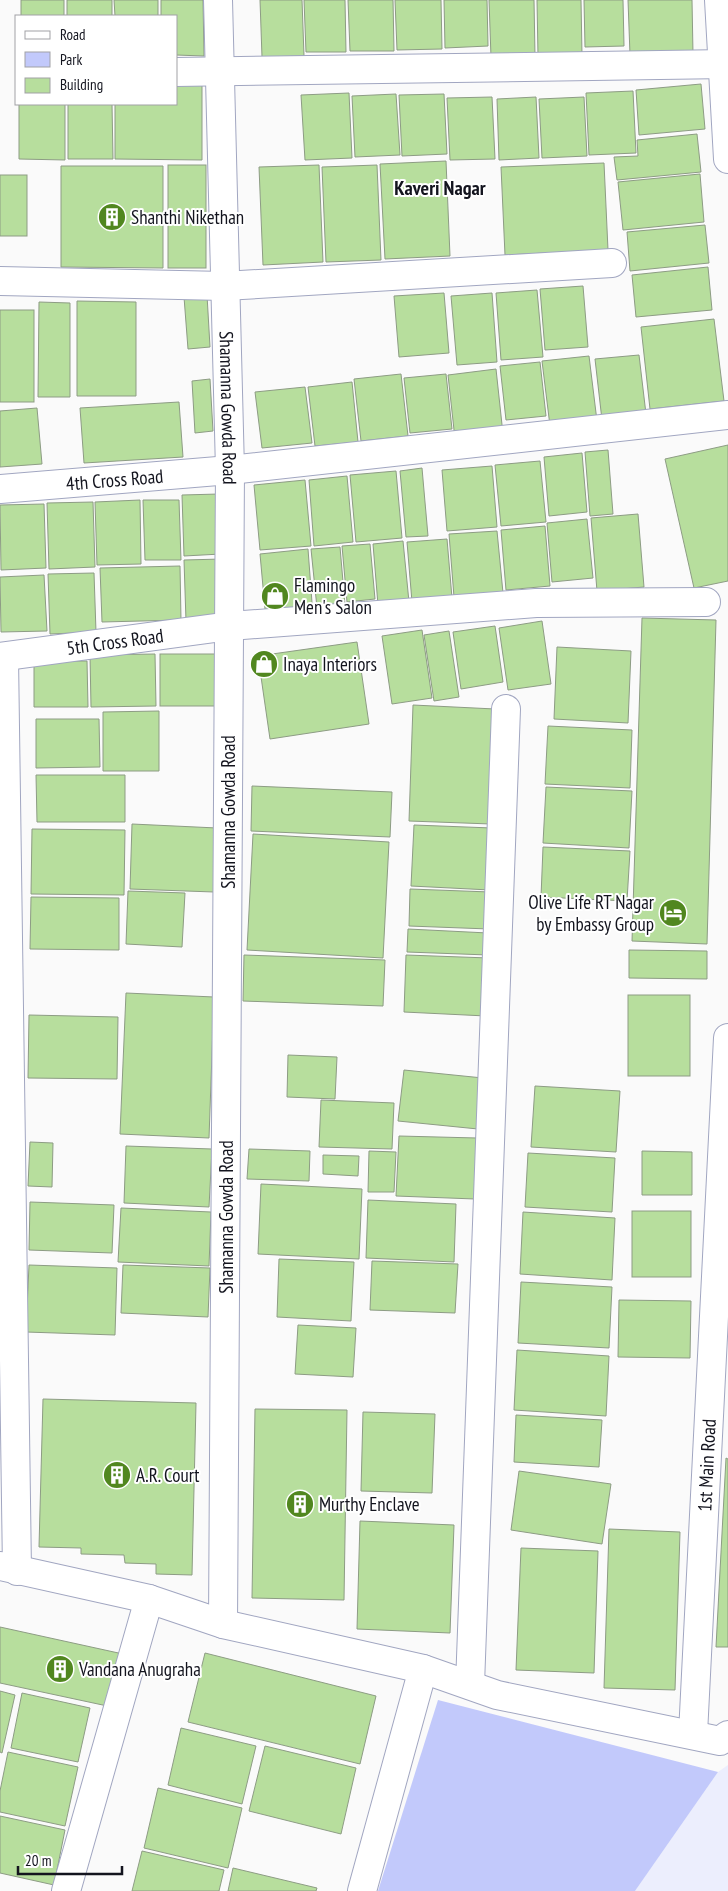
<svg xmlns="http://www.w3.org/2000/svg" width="728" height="1891" font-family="'PT Sans Narrow',sans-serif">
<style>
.built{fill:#eceefd}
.green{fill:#c2c9fb}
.building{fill:#b7de9d;stroke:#8d9c84}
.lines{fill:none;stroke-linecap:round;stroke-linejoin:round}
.minor-casing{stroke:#a1a6c1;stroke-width:30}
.minor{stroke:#fff;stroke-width:28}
.labels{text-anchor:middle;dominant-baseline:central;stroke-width:4;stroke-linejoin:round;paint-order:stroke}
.poi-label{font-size:19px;fill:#13141e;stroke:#fff;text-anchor:start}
.street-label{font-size:19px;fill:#13141e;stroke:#fff}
.neighbourhood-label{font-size:20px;font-weight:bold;fill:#13141e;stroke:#fff}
</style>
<rect width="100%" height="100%" fill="#fafafa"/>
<path class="built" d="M728,1765V1891H635L718,1772Z"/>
<path class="green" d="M438,1700L718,1772L635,1891H378Z"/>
<g class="building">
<rect x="21" y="0" width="43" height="16"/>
<rect x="67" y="0" width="45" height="16"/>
<path d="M114,0H158V16H115Z"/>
<path d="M161,0H203L204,56L176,55V16H161Z"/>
<path d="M260,0H302L304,56L262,57Z"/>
<path d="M304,0H345L346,52H306Z"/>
<path d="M348,0H393L394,51H350Z"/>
<path d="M395,0H441L442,49L397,50Z"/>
<path d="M444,0H487L488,46L445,48Z"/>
<path d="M489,0H534L535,56L491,57Z"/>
<path d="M537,0H581L582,55L538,56Z"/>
<path d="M584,0H623L624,46L585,47Z"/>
<path d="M628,0H692L693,54L630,55Z"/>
<path d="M701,84L705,129L639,135L636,90Z"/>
<path d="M176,85H202V160L115,159V104H176Z"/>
<path d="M633,91L636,153L589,155L586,93Z"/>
<path d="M349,93L352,158L305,160L301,95Z"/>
<path d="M396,94L400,155L355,157L352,96Z"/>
<path d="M444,94L447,154L402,156L399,95Z"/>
<path d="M492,97L495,159L450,160L447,98Z"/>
<path d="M536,97L539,158L499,160L497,99Z"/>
<path d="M584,97L587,156L542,158L539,99Z"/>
<path d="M19,104H65V160L19,159Z"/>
<path d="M68,104H112L113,159H68Z"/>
<path d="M697,134L701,172L617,180L614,157L638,156L637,140Z"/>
<path d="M446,161L450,256L385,259L380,164Z"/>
<path d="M604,163L608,250L505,255L501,167Z"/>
<rect x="168" y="165" width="38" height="103"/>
<path d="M319,165L323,262L263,265L259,167Z"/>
<path d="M377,165L381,260L326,262L322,167Z"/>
<path d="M61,166H163V268L61,267Z"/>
<path d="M700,174L704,222L623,230L618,182Z"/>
<rect x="0" y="175" width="27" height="61"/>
<path d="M705,225L709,263L630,271L627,232Z"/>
<path d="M708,267L712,310L636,317L632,275Z"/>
<path d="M583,286L588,347L545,350L540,289Z"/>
<path d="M537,290L543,357L501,360L496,293Z"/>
<path d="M444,293L449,353L399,357L394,296Z"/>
<path d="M492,293L497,362L457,365L451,296Z"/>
<path d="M207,295L210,347L188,349L184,297Z"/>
<path d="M77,301L136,302V396H77Z"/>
<path d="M39,302L70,303V397H38Z"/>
<rect x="0" y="310" width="34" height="92"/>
<path d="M714,319L724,401L650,409L641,327Z"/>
<path d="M639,355L646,414L602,420L595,359Z"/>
<path d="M589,356L597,421L550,426L542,361Z"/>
<path d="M540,362L546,416L506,420L500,366Z"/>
<path d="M496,369L503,434L455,439L448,375Z"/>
<path d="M401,374L408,436L361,441L354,379Z"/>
<path d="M446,374L452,429L410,433L404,378Z"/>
<path d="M210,379L213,431L195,433L192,381Z"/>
<path d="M352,382L358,442L315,446L308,387Z"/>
<path d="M305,387L312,443L262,448L255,392Z"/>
<path d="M179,402L183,457L84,463L80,408Z"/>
<path d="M37,408L42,464L0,467V411Z"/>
<path d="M728,445V581L694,588L665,459Z"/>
<path d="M608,450L613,514L590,516L585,452Z"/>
<path d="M582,453L587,512L549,516L544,457Z"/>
<path d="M540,461L546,522L501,526L495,465Z"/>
<path d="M492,466L497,527L447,531L442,470Z"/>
<path d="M422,468L428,536L406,537L400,471Z"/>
<path d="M396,471L402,538L356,542L350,475Z"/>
<path d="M347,476L353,542L314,546L309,480Z"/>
<path d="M305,480L311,546L260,550L254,485Z"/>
<path d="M219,494L221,554L184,556L182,495Z"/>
<path d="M140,500L141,564L97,565L95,502Z"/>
<path d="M143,500H179L181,560H145Z"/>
<path d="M93,502L95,567L49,569L47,503Z"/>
<path d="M44,504L46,568L1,570L0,505Z"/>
<path d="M638,514L644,587L597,591L591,518Z"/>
<path d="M587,519L593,578L552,582L547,523Z"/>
<path d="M545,526L550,586L506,590L501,530Z"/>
<path d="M497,531L503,593L454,597L449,534Z"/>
<path d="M447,539L452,598L412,602L407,542Z"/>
<path d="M403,541L409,602L378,605L373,544Z"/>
<path d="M370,544L375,599L347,602L342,546Z"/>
<path d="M340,547L345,605L317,608L311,549Z"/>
<path d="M308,549L313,616L266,620L260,554Z"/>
<path d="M222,559L224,620L186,621L184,560Z"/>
<path d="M180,566L181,620L102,622L100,568Z"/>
<path d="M94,573L96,632L50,634L48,574Z"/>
<path d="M44,575L47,631L1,632L0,577Z"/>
<path d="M642,618L716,620L707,944L632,941Z"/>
<path d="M542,621L551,684L508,690L499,628Z"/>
<path d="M495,626L503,682L461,689L453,632Z"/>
<path d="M422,630L432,698L392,704L382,636Z"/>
<path d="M449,631L459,697L434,701L424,635Z"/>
<path d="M357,642L369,724L270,739L258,656Z"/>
<path d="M557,647L631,651L628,723L554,719Z"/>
<path d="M155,654L156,706L91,707L90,655Z"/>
<rect x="160" y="654" width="64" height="52"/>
<path d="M34,661H87L88,707H34Z"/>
<path d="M413,705L495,709L491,824L409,821Z"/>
<path d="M159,711V771H103V712Z"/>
<path d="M36,719H99L100,767L36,768Z"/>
<path d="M548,726L632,730L630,788L545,784Z"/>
<path d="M36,775H125V822H37Z"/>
<path d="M252,786L392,792L390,837L251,831Z"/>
<path d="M546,787L632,791L629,848L543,843Z"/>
<path d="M132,824L217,828L214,892L130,889Z"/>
<path d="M414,825L492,828L490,890L411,886Z"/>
<path d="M32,829L125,830L124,895L31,894Z"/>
<path d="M253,834L389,842L383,958L247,950Z"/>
<path d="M543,847L630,851L627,901L541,897Z"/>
<path d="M410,889L490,892L489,929L409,926Z"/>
<path d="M128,891L185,893L182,947L126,944Z"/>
<path d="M31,897L119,898V950L30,949Z"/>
<path d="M408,929L488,933V955L407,952Z"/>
<path d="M629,950L707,951V979L629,978Z"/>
<path d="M244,955L385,960L383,1006L243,1001Z"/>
<path d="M406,955L489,958L486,1016L404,1012Z"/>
<path d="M126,993L214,997L209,1138L120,1134Z"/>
<rect x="628" y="995" width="62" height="81"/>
<path d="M29,1015L118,1017L117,1079L28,1078Z"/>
<path d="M288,1055L337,1057L335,1099L287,1097Z"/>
<path d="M404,1070L483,1078L478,1129L398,1121Z"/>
<path d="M535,1086L620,1091L616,1152L531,1147Z"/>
<path d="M321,1100L394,1103L392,1149L319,1147Z"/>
<path d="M399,1136L477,1138L475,1199L396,1196Z"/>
<path d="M30,1142L53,1143L52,1187L28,1186Z"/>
<path d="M126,1146L212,1149L209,1207L124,1203Z"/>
<path d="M249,1149L310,1151L309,1181L247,1179Z"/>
<path d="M369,1151L396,1152L394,1192H368Z"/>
<path d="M642,1151L692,1152V1195H642Z"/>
<path d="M528,1153L615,1158L612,1212L525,1207Z"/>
<path d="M323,1155L359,1156L358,1176L323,1174Z"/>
<path d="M261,1184L362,1189L359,1259L258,1254Z"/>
<path d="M368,1200L456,1204L454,1262L366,1258Z"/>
<path d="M30,1202L114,1205L112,1253L29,1250Z"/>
<path d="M121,1208L211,1212L209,1266L118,1262Z"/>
<rect x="632" y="1211" width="59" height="66"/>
<path d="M523,1212L615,1218L612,1280L520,1274Z"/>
<path d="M279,1259L354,1262L351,1321L277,1317Z"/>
<path d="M372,1261L458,1264L455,1313L370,1310Z"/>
<path d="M29,1265L117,1268L115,1335L26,1332Z"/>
<path d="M123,1265L210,1268L208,1317L121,1313Z"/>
<path d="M521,1282L612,1287L609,1348L518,1343Z"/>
<path d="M619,1300L691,1301L690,1358L618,1357Z"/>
<path d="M298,1325L356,1328L353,1377L295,1374Z"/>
<path d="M517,1350L609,1356L606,1416L514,1410Z"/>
<path d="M43,1399L196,1403L192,1575L156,1574V1564L125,1563L124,1555L81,1554V1548L39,1547Z"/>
<path d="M255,1409L347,1410L344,1600L252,1598Z"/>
<path d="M363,1412L435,1414L432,1493L361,1491Z"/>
<path d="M516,1415L602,1420L599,1467L514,1462Z"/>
<path d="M726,1458L728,1459V1647H716Z"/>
<path d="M519,1471L611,1484L602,1544L511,1530Z"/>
<path d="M360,1521L454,1525L450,1633L357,1629Z"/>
<path d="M609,1529L680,1532L675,1690L604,1688Z"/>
<path d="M521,1548L598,1551L594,1673L516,1670Z"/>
<path d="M0,1627L123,1654L112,1707L0,1683Z"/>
<path d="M205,1653L376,1696L360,1764L188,1722Z"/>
<path d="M0,1691L15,1695L2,1753L0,1752Z"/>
<path d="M22,1693L90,1708L78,1762L11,1748Z"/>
<path d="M181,1728L256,1746L242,1804L168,1785Z"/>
<path d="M265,1746L356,1768L341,1834L249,1811Z"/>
<path d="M8,1752L78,1767L65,1826L0,1812V1791Z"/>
<path d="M158,1788L242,1808L228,1868L144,1848Z"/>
<path d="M0,1816L65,1830L54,1885L0,1873Z"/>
<path d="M142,1851L224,1870L219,1891H132Z"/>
<path d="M233,1868L317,1888L316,1891H228Z"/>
</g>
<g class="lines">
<defs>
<g id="minor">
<path id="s1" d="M218,0L230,470L223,1624"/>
<path d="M719,0L728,159"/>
<path d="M176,72L728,64"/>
<path d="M0,281L224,286L612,263"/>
<path id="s2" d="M0,489L230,470L728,415"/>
<path id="s3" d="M0,657L230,626L536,603L706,602"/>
<path d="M4,657L17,1571"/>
<path d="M0,1566L149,1599L223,1624L423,1669L497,1695L720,1741L728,1735"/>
<path d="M470,1685L506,709"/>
<path id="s4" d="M693,1734L728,1038"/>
<path d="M66,1891L149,1599"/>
<path d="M362,1891L423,1669"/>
</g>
</defs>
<use href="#minor" class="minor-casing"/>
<use href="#minor" class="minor"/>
</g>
<defs>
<symbol id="building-disc" viewBox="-11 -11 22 22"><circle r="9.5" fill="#51871f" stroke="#fff"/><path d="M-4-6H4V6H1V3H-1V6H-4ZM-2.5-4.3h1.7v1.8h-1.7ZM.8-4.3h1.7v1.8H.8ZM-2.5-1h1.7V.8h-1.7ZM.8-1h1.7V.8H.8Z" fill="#fff"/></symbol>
<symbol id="shop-disc" viewBox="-11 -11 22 22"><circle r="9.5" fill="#51871f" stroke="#fff"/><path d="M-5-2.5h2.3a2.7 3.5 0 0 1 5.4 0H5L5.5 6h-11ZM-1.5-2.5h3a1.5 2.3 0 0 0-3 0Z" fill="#fff"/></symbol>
<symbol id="hotel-disc" viewBox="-11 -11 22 22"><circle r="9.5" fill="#51871f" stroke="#fff"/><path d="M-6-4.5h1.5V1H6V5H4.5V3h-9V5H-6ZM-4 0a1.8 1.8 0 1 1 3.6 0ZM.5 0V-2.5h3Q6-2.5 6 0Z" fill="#fff"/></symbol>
</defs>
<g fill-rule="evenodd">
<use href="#building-disc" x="96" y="201" width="32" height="32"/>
<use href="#shop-disc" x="259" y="580" width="32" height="32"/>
<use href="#shop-disc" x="248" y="648" width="32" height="32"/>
<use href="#hotel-disc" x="657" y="897" width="32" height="32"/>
<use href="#building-disc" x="101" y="1459" width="32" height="32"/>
<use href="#building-disc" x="284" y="1488" width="32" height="32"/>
<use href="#building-disc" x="44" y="1653" width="32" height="32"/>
</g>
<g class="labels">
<g class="poi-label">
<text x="131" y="217">Shanthi Nikethan</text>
<text x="294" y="585">Flamingo<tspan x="294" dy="22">Men's Salon</tspan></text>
<text x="283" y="664">Inaya Interiors</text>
<text x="654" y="902" text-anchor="end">Olive Life RT Nagar<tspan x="654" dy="22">by Embassy Group</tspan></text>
<text x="136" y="1475">A.R. Court</text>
<text x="319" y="1504">Murthy Enclave</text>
<text x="79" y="1669">Vandana Anugraha</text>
</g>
<g class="street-label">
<text stroke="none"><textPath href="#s1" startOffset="408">Shamanna Gowda Road</textPath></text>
<text stroke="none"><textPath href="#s2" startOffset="115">4th Cross Road</textPath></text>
<text stroke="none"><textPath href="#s3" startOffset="116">5th Cross Road</textPath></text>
<text transform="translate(228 812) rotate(-90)">Shamanna Gowda Road</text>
<text transform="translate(226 1217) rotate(-90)">Shamanna Gowda Road</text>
<text stroke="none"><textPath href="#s4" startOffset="269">1st Main Road</textPath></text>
</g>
<g class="neighbourhood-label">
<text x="440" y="188">Kaveri Nagar</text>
</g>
</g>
<rect x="15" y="15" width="162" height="90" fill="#ffffff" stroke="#a1a1a5"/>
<rect x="25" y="31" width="25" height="8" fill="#ffffff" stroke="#a1a1a5"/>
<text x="60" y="40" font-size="15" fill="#13141e">Road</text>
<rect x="25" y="52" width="25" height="15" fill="#c2c9fb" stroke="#a1a1a5"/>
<text x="60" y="65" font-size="15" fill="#13141e">Park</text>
<rect x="25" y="78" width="25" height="15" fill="#b7de9d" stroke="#a1a1a5"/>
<text x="60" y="90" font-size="15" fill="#13141e">Building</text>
<path d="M18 1866v8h104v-8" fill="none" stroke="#13141e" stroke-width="2.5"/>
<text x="25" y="1866" font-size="15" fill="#13141e" stroke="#ffffff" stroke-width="4" paint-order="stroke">20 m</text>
</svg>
